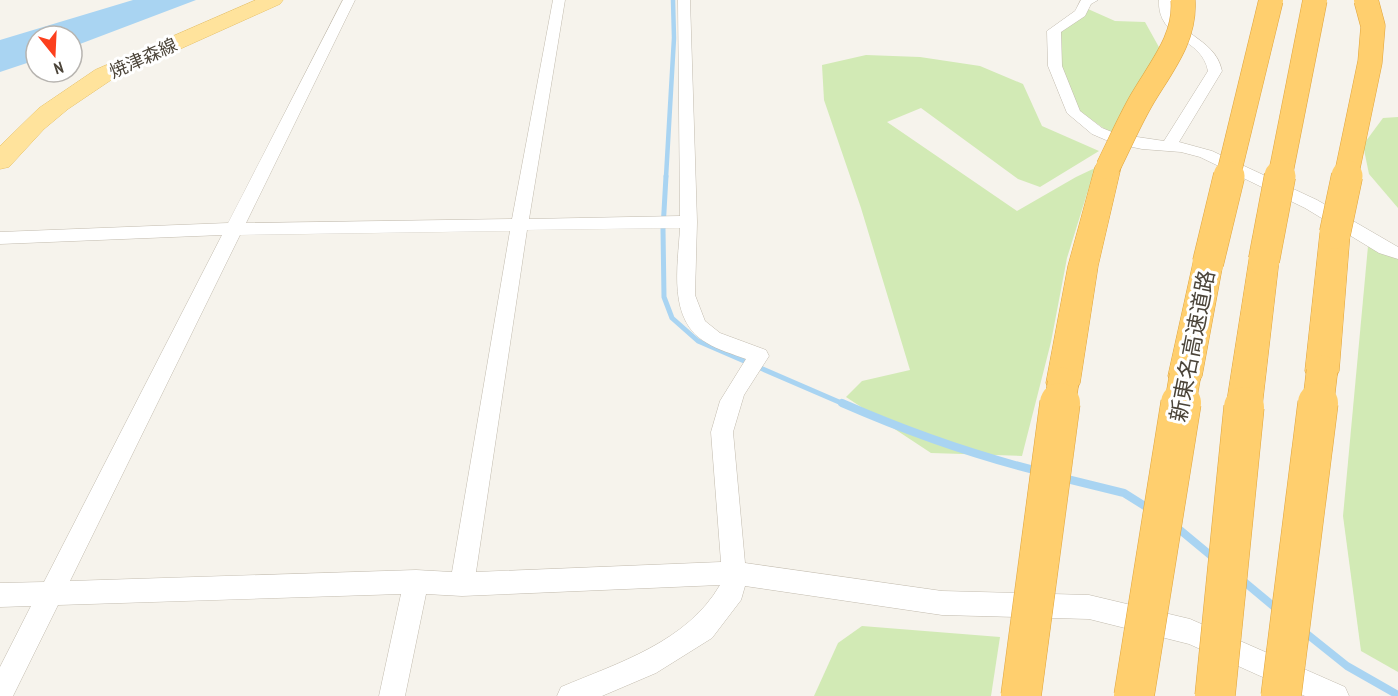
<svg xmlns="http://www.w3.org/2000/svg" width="1398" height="696" font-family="'PT Sans Narrow','Noto Sans JP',sans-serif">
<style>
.green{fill:#d2eab5}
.water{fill:#a9d4f2}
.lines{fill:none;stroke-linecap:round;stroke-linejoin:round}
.stream-far2{stroke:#a9d4f2;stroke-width:4.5}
.stream-far1{stroke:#a9d4f2;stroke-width:5}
.stream{stroke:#a9d4f2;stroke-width:8}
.street-casing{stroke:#c2bbae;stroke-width:1}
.primary-casing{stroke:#e6c16a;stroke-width:1}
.highway-casing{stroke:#e0a43c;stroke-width:1}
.street{fill:#fff;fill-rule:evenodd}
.primary{fill:#ffe39c;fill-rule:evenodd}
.highway{fill:#ffcf6e;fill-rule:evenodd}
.highway-bridge-far2-casing{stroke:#e0a43c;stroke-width:25;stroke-linecap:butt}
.highway-bridge-far1-casing{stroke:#e0a43c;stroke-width:32;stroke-linecap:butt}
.highway-bridge-casing{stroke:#e0a43c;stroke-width:41;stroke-linecap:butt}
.highway-bridge-far2{stroke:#ffcf6e;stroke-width:24}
.highway-bridge-far1{stroke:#ffcf6e;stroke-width:31}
.highway-bridge{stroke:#ffcf6e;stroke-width:40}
.labels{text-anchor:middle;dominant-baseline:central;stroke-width:6;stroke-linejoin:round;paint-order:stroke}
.far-street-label{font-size:18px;fill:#4b4439;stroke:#fff}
.street-label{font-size:22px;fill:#4b4439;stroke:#fff}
</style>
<rect width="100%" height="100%" fill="#f6f3ec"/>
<g class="green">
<path d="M1088,9L1115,21L1145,22L1160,49L1113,135L1078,110L1059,63L1060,27Z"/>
<path d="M866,55L920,57L980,66L1023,84L1042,126L1099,151L1040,187L1018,179L921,108L887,122L1017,211L1076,177L1095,168L1067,258L1051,342L1022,456L931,453L846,397L862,381L910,370L861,208L824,100L822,65Z"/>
<path d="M1398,117V208L1369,174L1363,145L1383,118Z"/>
<path d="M1368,246L1398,258V672L1361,651L1343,516Z"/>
<path d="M862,626L1000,637L991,696H814L838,643Z"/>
</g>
<path class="water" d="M133,0H196L72,47V36H36V60L0,72V40Z"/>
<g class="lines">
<path class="stream-far2" d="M666,177L674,38L673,0"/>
<path class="stream-far1" d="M666,176L663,229L664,297L672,318L698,341L846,405"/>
<g class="stream">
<path d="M842,403C906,431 970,454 1038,471"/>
<path d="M1063,478L1124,493L1151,510"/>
<path d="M1174,525L1215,559"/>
<path d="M1242,580L1278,610"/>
<path d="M1302,630L1347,666L1398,695"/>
</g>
<defs>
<g id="street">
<path d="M343,0H355L246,223L512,219L553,0H565L529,219L680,216L678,0H690L697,222L695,295L705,321L720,333L766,350L769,356L744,395L733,432L745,563L942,591L1089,595L1190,619L1345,687L1349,696H1305L1189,644L1089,619L942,615L745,586L741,600L712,638L656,673L602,696H557L561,687C618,663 687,642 720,585L462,596L426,594L405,696H379L401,594L58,605L13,696H0V667L31,606L0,607V583L44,582L222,235L0,244V232L228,223ZM680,228C678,266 667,321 707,343C718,350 733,354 746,359L720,401L711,432L721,562L476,572L527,230ZM510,231L452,572L416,570L70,581L240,235Z"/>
<path d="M1081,0H1098L1091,4L1085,16L1061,32L1062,66L1080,111L1102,128L1117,134L1164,141L1208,71C1202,37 1157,40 1159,0H1171C1170,36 1215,35 1222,71L1179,142L1212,151L1317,200L1398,247V259L1379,253L1305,208L1200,157L1181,152L1142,149L1113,143L1092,134L1067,113L1048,66L1047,31L1075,11Z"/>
</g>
<path id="primary" d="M256,0H283L280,4L111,80L68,109L44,129L9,167L0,169V146L39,108L95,70Z"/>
<g id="highway">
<path d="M1108,158L1117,161L1121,167L1098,266L1080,383L1075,393L1063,397L1051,393L1046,383L1068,266L1095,167L1099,161Z"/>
<path d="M1335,223L1345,226L1350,233L1339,371L1334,381L1322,385L1310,381L1305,371L1320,233L1325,226Z"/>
<path d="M1264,249L1275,252L1279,260L1262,407L1256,417L1244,422L1232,417L1226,407L1249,260L1253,252Z"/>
<path d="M1208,252L1219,255L1223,263L1202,376L1197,386L1185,390L1173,386L1168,376L1193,263L1197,255Z"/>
</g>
</defs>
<use href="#street" class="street-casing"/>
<use href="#primary" class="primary-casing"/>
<use href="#highway" class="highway-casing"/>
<use href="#street" class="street"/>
<use href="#primary" class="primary"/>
<use href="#highway" class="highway"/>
<defs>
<g id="highway-bridge-far2">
<path d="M1108,167C1119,145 1129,122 1141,101C1160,68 1186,39 1183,0"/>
<path d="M1228,177L1271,0"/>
<path d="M1280,177L1315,0"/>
<path d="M1346,177L1370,62L1373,26L1366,0"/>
</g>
<g id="highway-bridge-far1">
<path d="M1335,233L1347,176"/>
<path d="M1264,260L1280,176"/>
<path d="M1208,263L1229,176"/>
<path d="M1060,405L1063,383"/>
<path d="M1180,405L1185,376"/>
<path d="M1318,405L1322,371"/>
</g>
<g id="highway-bridge">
<path d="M1021,696L1060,403"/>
<path d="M1134,696L1181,403"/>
<path d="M1215,696L1244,407"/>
<path d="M1281,696L1318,403"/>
</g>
</defs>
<use href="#highway-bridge-far2" class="highway-bridge-far2-casing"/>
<use href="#highway-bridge-far1" class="highway-bridge-far1-casing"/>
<use href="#highway-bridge" class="highway-bridge-casing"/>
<use href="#highway-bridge-far2" class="highway-bridge-far2"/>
<use href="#highway-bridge-far1" class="highway-bridge-far1"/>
<use href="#highway-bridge" class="highway-bridge"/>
</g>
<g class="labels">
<g class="far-street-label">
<text transform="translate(143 58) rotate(-24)">焼津森線</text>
</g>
<g class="street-label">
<text transform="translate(1192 346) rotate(-79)">新東名高速道路</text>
</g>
</g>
<g transform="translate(54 54) rotate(162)"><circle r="28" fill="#ffffff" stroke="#b7b4b0" stroke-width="1.5"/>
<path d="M0-4.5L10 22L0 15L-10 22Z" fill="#fc3f1d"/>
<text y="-9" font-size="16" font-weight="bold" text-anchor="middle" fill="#4b4439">N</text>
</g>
</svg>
